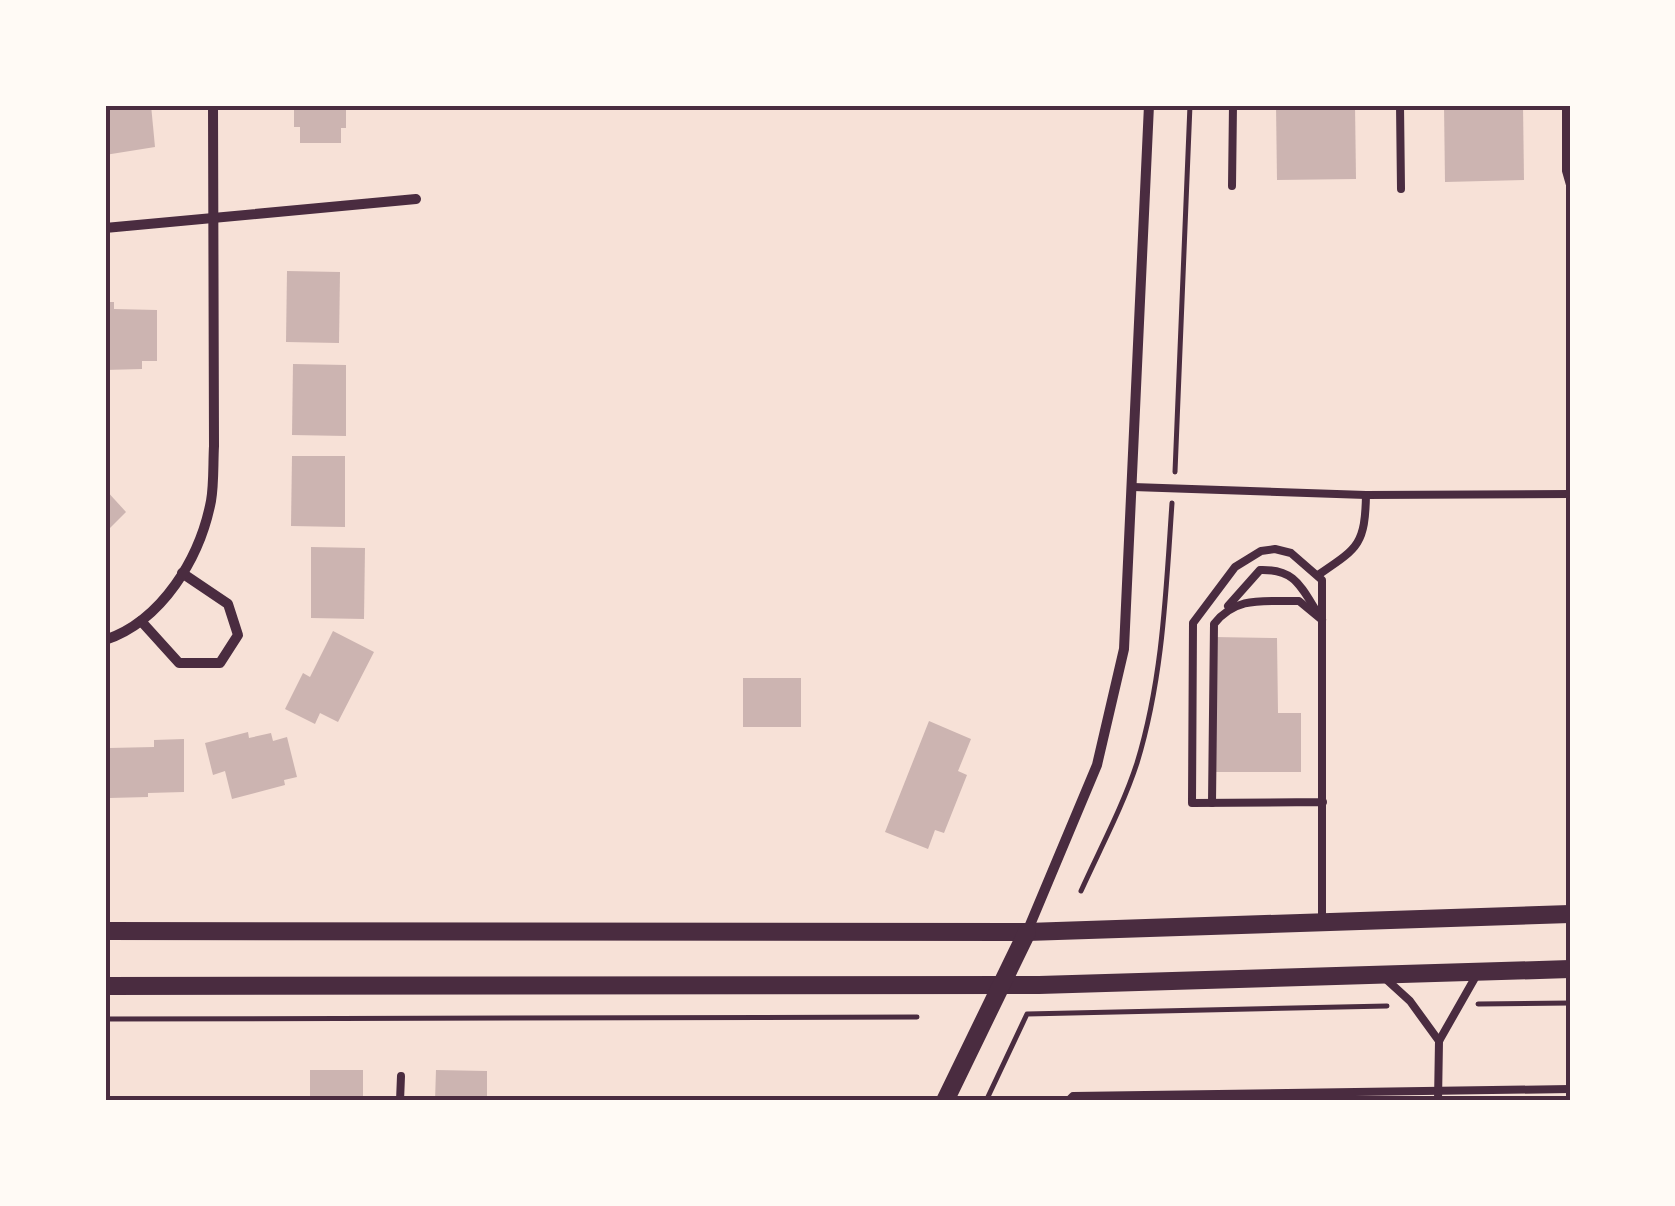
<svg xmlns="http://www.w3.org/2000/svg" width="1675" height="1206" font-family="'Fira Sans',sans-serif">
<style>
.building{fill:#ccb4b1}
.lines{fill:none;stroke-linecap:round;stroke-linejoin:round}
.path{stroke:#4a2c40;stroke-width:5}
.service{stroke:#4a2c40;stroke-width:8}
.minor{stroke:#4a2c40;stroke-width:10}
.tertiary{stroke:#4a2c40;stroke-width:18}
.neatline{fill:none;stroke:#4a2c40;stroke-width:4}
</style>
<rect width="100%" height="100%" fill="#f7e1d7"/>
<g class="building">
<path d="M105,105H151L155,147L105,155Z"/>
<path d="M294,105H346V128H341V143H300V127H294Z"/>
<path d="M1276,105H1355L1356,179L1277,180Z"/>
<path d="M1444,105H1523L1524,180L1445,182Z"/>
<path d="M287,271L340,272L339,343L286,342Z"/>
<path d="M105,302H114V309L157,310V361H142V369L105,370Z"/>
<path d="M293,364L346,365V436L292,435Z"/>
<path d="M292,456H345V527L291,526Z"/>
<path d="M105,489L126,512L105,533Z"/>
<path d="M311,547L365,548L364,619L311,618Z"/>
<path d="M333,631L374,652L338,722L320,713L315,724L285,709L303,673L310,677Z"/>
<path d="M1214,637L1277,638L1278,713H1301V772H1215Z"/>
<rect x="743" y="678" width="58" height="49"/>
<path d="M929,721L971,739L958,771L967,775L944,833L935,830L928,849L885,832Z"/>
<path d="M248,732L249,738L271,733L273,741L287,737L297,777L284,780L285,785L232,799L225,771L213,775L205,743Z"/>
<path d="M184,739V792L148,793V797L109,798V748L154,747V740Z"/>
<rect x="310" y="1070" width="53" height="31"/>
<path d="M436,1070L487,1071V1101H435Z"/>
</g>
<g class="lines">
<g class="path">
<path d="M1175,472L1190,105"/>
<path d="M1081,891C1100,849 1123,806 1137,763C1163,678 1166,590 1172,503"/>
<path d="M1478,1004L1570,1003"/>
<path d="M105,1019L917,1017"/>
<path d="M986,1101L1027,1014L1387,1006"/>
</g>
<g class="service">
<path d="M1400,105L1401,189"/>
<path d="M1566,105V171L1570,185"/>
<path d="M1232,186L1233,105"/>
<path d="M1133,487L1366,495L1570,494"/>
<path d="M1318,575C1358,548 1365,545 1366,495"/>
<path d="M1228,606L1260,570C1294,569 1300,585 1317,612"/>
<path d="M1212,803L1214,624C1237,595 1265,602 1299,601L1322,620"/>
<path d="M1322,919V580L1291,553L1275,549L1261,551L1235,567L1193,623L1192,803L1323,802"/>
<path d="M1387,980L1410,1001L1439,1041"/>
<path d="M400,1101L401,1076"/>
<path d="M1068,1101L1073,1096L1570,1089"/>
<path d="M1438,1101L1439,1041L1476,976"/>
</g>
<g class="minor">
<path d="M105,228L416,199"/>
<path d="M141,621L179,663H220L238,635L228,604L182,573"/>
<path d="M105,640C162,621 200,558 211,501C214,484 213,464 214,446L213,105"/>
<path d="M1027,932L1097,765L1124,649L1149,105"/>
</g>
<g class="tertiary">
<path d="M105,931L1027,932L1570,914"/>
<path d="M105,986L1039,985L1570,969"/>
<path d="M945,1101L1027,932"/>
</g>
</g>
<rect width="1675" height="1206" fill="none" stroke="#fffaf5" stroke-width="215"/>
<rect x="108" y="108" width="1460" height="990" class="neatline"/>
</svg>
